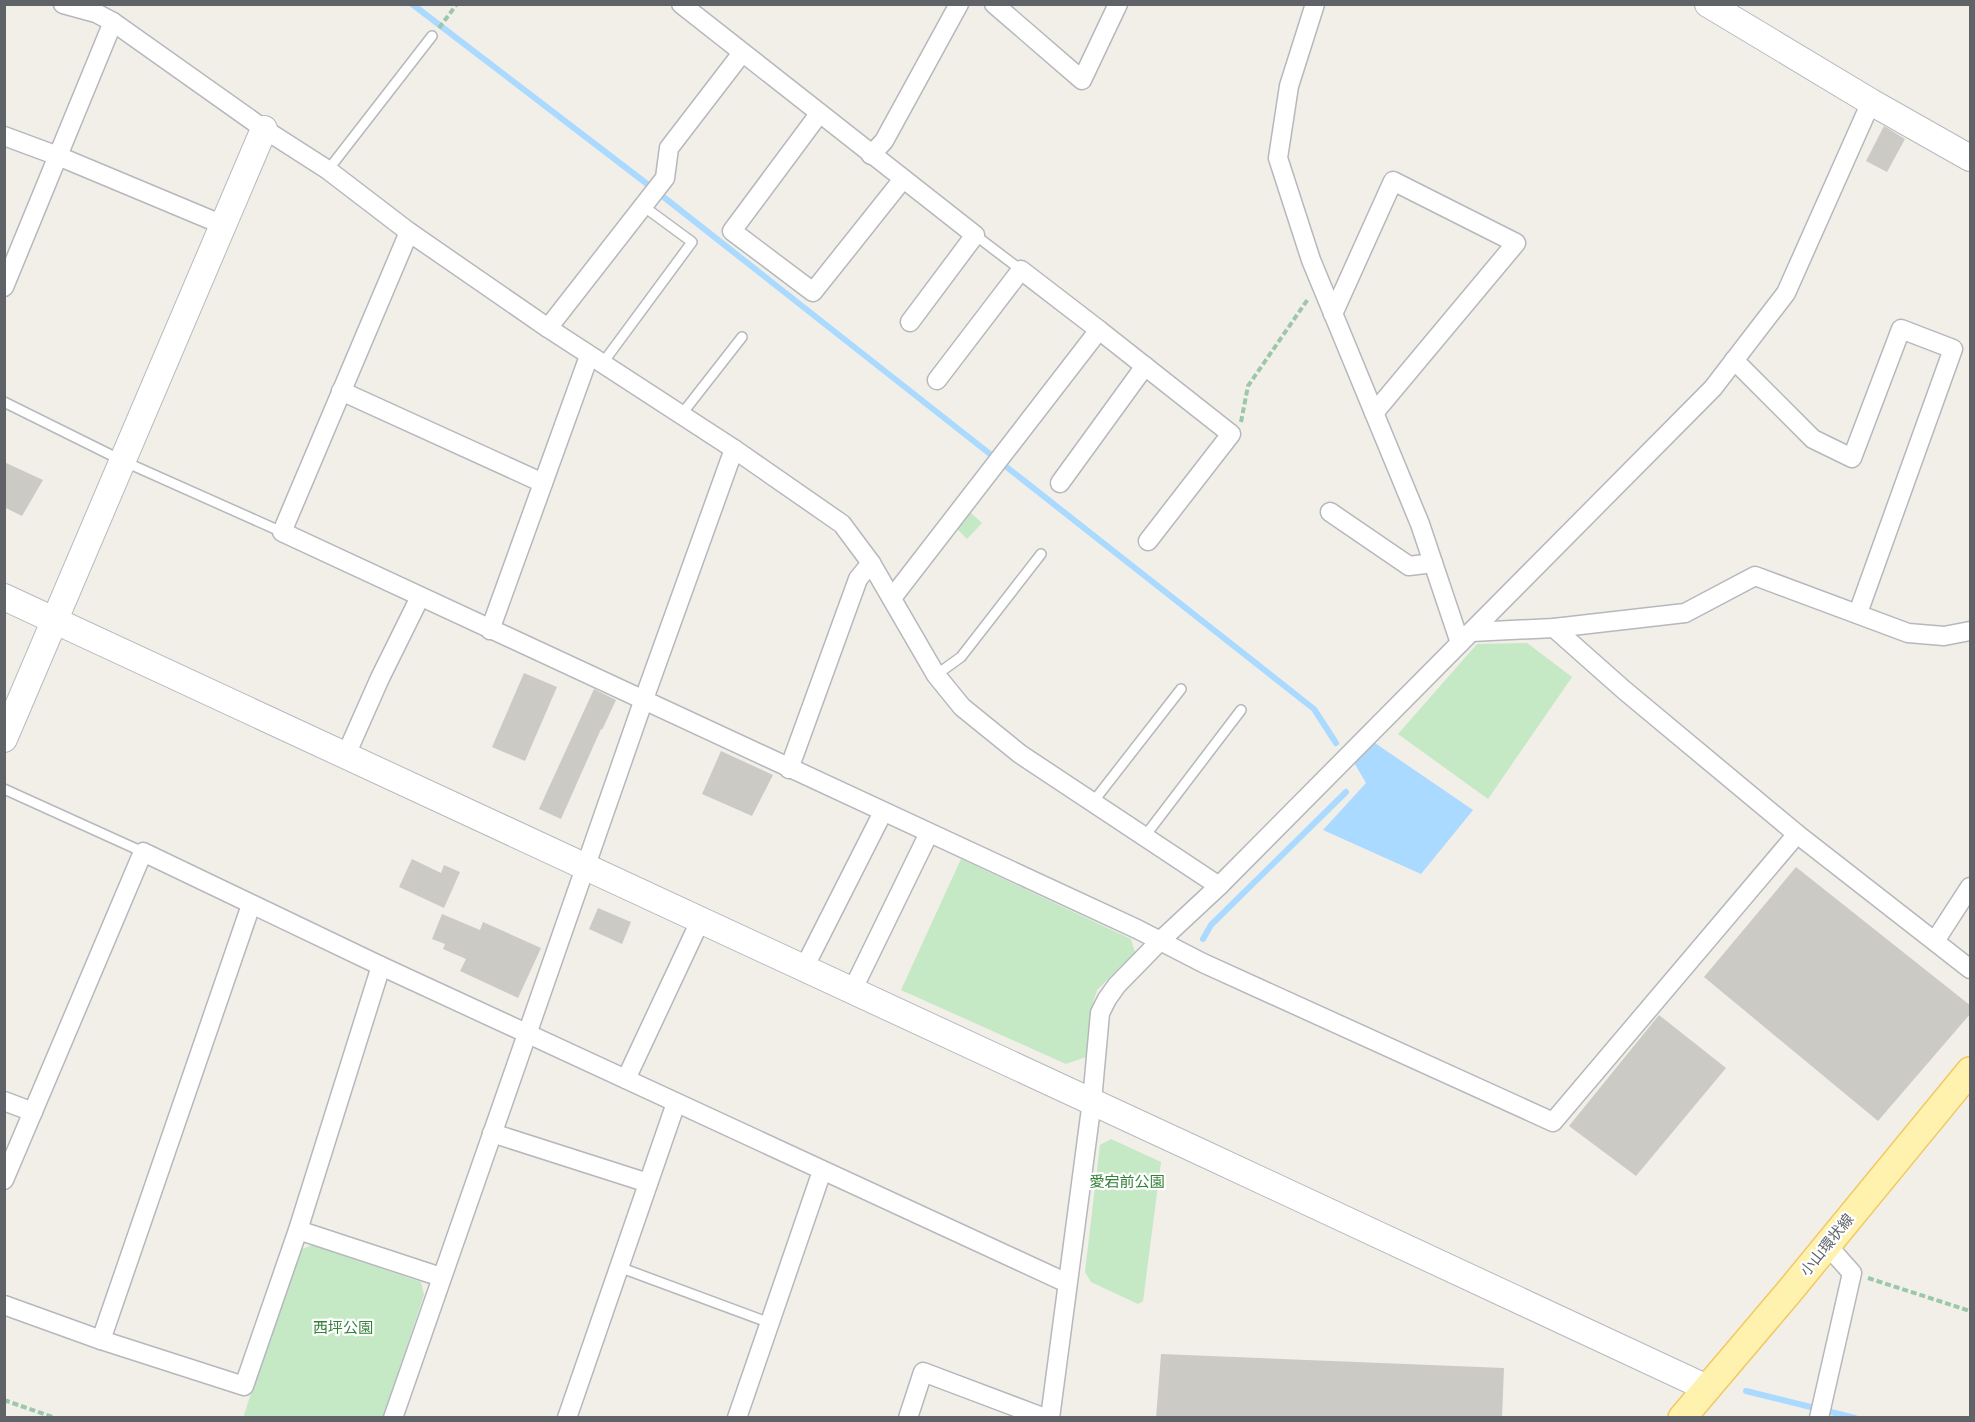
<svg xmlns="http://www.w3.org/2000/svg" width="1975" height="1422" font-family="'Roboto Condensed','Noto Sans JP',sans-serif">
<style>
.green{fill:#c5e8c5}
.water{fill:#aadaff}
.lines{fill:none;stroke-linecap:round;stroke-linejoin:round}
.stream{stroke:#aadaff;stroke-width:6}
.building{fill:#cccac5}
.lane-casing{stroke:#b5b8bc;stroke-width:12}
.street-casing{stroke:#b5b8bc;stroke-width:21}
.secondary-casing{stroke:#b6babf;stroke-width:28}
.primary-casing{stroke:#f2c960;stroke-width:30}
.path{stroke:#9cc7a9;stroke-width:4;stroke-dasharray:6 3;stroke-linecap:butt}
.lane{stroke:#fff;stroke-width:9}
.street{stroke:#fff;stroke-width:18}
.secondary{stroke:#fff;stroke-width:26}
.primary{stroke:#fff2af;stroke-width:27}
.labels{text-anchor:middle;dominant-baseline:central;stroke-width:4.5;stroke-linejoin:round;paint-order:stroke}
.park-label{font-size:15px;fill:#348238;stroke:#fff}
.street-label{font-size:15px;fill:#5f6368;stroke:#fff}
</style>
<rect width="100%" height="100%" fill="#f1efe8"/>
<g class="green">
<path d="M970,512L982,523L967,539L956,528Z"/>
<path d="M1527,643L1572,677L1488,799L1398,734L1477,644Z"/>
<path d="M961,859L1131,939L1135,952L1097,990L1093,1003L1086,1057L1066,1064L901,990Z"/>
<path d="M1111,1139L1161,1162L1143,1301L1138,1304L1091,1282L1085,1272L1100,1145Z"/>
<path d="M312,1245L421,1282L424,1295L383,1417L243,1418L297,1251Z"/>
</g>
<path class="water" d="M1372,741L1473,810L1421,874L1323,830L1366,783L1352,759Z"/>
<g class="lines">
<g class="stream">
<path d="M412,4L642,180L1314,709L1336,743"/>
<path d="M1203,939L1211,925L1346,792"/>
<path d="M1746,1391L1855,1418"/>
</g>
</g>
<g class="building">
<path d="M1884,126L1905,139L1887,172L1866,161Z"/>
<path d="M4,462L43,480L22,516L4,507Z"/>
<path d="M524,673L557,687L525,761L492,747Z"/>
<path d="M594,689L616,700L602,730L601,729L561,819L539,809Z"/>
<path d="M721,751L773,775L752,816L702,794Z"/>
<path d="M412,859L441,873L444,865L460,872L444,908L399,887Z"/>
<path d="M1796,867L1971,1006V1013L1878,1121L1704,977Z"/>
<path d="M598,908L631,922L622,944L589,929Z"/>
<path d="M442,914L480,930L483,922L541,948L518,998L460,971L466,959L443,949L445,944L432,939Z"/>
<path d="M1659,1015L1726,1068L1636,1176L1569,1126Z"/>
<path d="M1161,1354L1504,1368L1502,1418H1156Z"/>
</g>
<g class="lines">
<defs>
<g id="lane">
<path d="M328,170L432,36"/>
<path d="M975,235L1021,270"/>
<path d="M602,364L692,242L643,206"/>
<path d="M4,402L123,461L282,532"/>
<path d="M681,415L742,337"/>
<path d="M936,675L961,657L1041,554"/>
<path d="M4,789L143,852"/>
<path d="M1093,802L1181,689"/>
<path d="M1145,836L1241,710"/>
<path d="M619,1267L770,1323"/>
</g>
<g id="street">
<path d="M63,4L96,13L113,22L264,129L328,170L409,232L548,328L734,449L842,524L871,563L936,675L962,707L1020,754L1219,886"/>
<path d="M681,4L975,235L910,322"/>
<path d="M994,4L1082,80L1118,4"/>
<path d="M1315,4L1289,86L1278,158L1311,260L1420,524L1460,643"/>
<path d="M819,114L732,231L813,292L903,179"/>
<path d="M4,136L58,156L223,225"/>
<path d="M871,155L884,141L959,4"/>
<path d="M409,232L282,532L1137,929L1203,963L1553,1122L1797,834"/>
<path d="M4,287L113,22"/>
<path d="M1333,314L1393,181L1516,243L1374,413"/>
<path d="M548,328L665,178L669,148L742,53"/>
<path d="M1099,330L1231,434L1148,541"/>
<path d="M1734,360L1813,439L1852,458L1901,329L1953,349L1858,613"/>
<path d="M341,391L543,483"/>
<path d="M1060,483L1145,366"/>
<path d="M1330,512L1409,566L1433,563"/>
<path d="M892,598L1099,330L1021,270L937,380"/>
<path d="M1554,628L1624,690L1797,834L1970,969"/>
<path d="M490,630L589,356"/>
<path d="M1471,632L1554,628L1685,613L1755,576L1908,633L1944,636L1970,631"/>
<path d="M345,757L380,678L420,597"/>
<path d="M789,769L858,579L871,563"/>
<path d="M1935,941L1970,887"/>
<path d="M804,968L883,812"/>
<path d="M852,991L929,833"/>
<path d="M626,1079L701,919"/>
<path d="M4,1101L33,1112"/>
<path d="M492,1133L648,1183"/>
<path d="M4,1180L143,852L381,966L1067,1283"/>
<path d="M298,1230L441,1277"/>
<path d="M4,1305L101,1340L244,1386L298,1230L381,966"/>
<path d="M101,1340L251,905"/>
<path d="M393,1418L644,699L734,449"/>
<path d="M567,1418L676,1103"/>
<path d="M737,1418L822,1171"/>
<path d="M908,1418L923,1372L1045,1418"/>
<path d="M1050,1418L1092,1101L1100,1013L1107,999L1117,985L1160,941L1219,886L1713,388L1786,293L1871,102"/>
<path d="M1819,1418L1852,1273L1827,1245"/>
</g>
<g id="secondary">
<path d="M1708,4L1871,102L1970,158"/>
<path d="M4,597C572,861 1140,1123 1707,1388"/>
<path d="M4,739L264,129"/>
</g>
<path id="primary" d="M1682,1418L1788,1293L1970,1071"/>
</defs>
<use href="#lane" class="lane-casing"/>
<use href="#street" class="street-casing"/>
<use href="#secondary" class="secondary-casing"/>
<use href="#primary" class="primary-casing"/>
<g class="path">
<path d="M439,28L457,4"/>
<path d="M1241,422L1248,386L1308,299"/>
<path d="M1868,1278L1970,1311"/>
<path d="M4,1400L55,1418"/>
</g>
<use href="#lane" class="lane"/>
<use href="#street" class="street"/>
<use href="#secondary" class="secondary"/>
<use href="#primary" class="primary"/>
</g>
<g class="labels">
<g class="park-label">
<text x="1127" y="1182">愛宕前公園</text>
<text x="343" y="1328">西坪公園</text>
</g>
<g class="street-label">
<text transform="translate(1827 1245) rotate(-51)">小山環状線</text>
</g>
</g>
<rect width="1975" height="1422" fill="none" stroke="#5f6368" stroke-width="12"/>
</svg>
